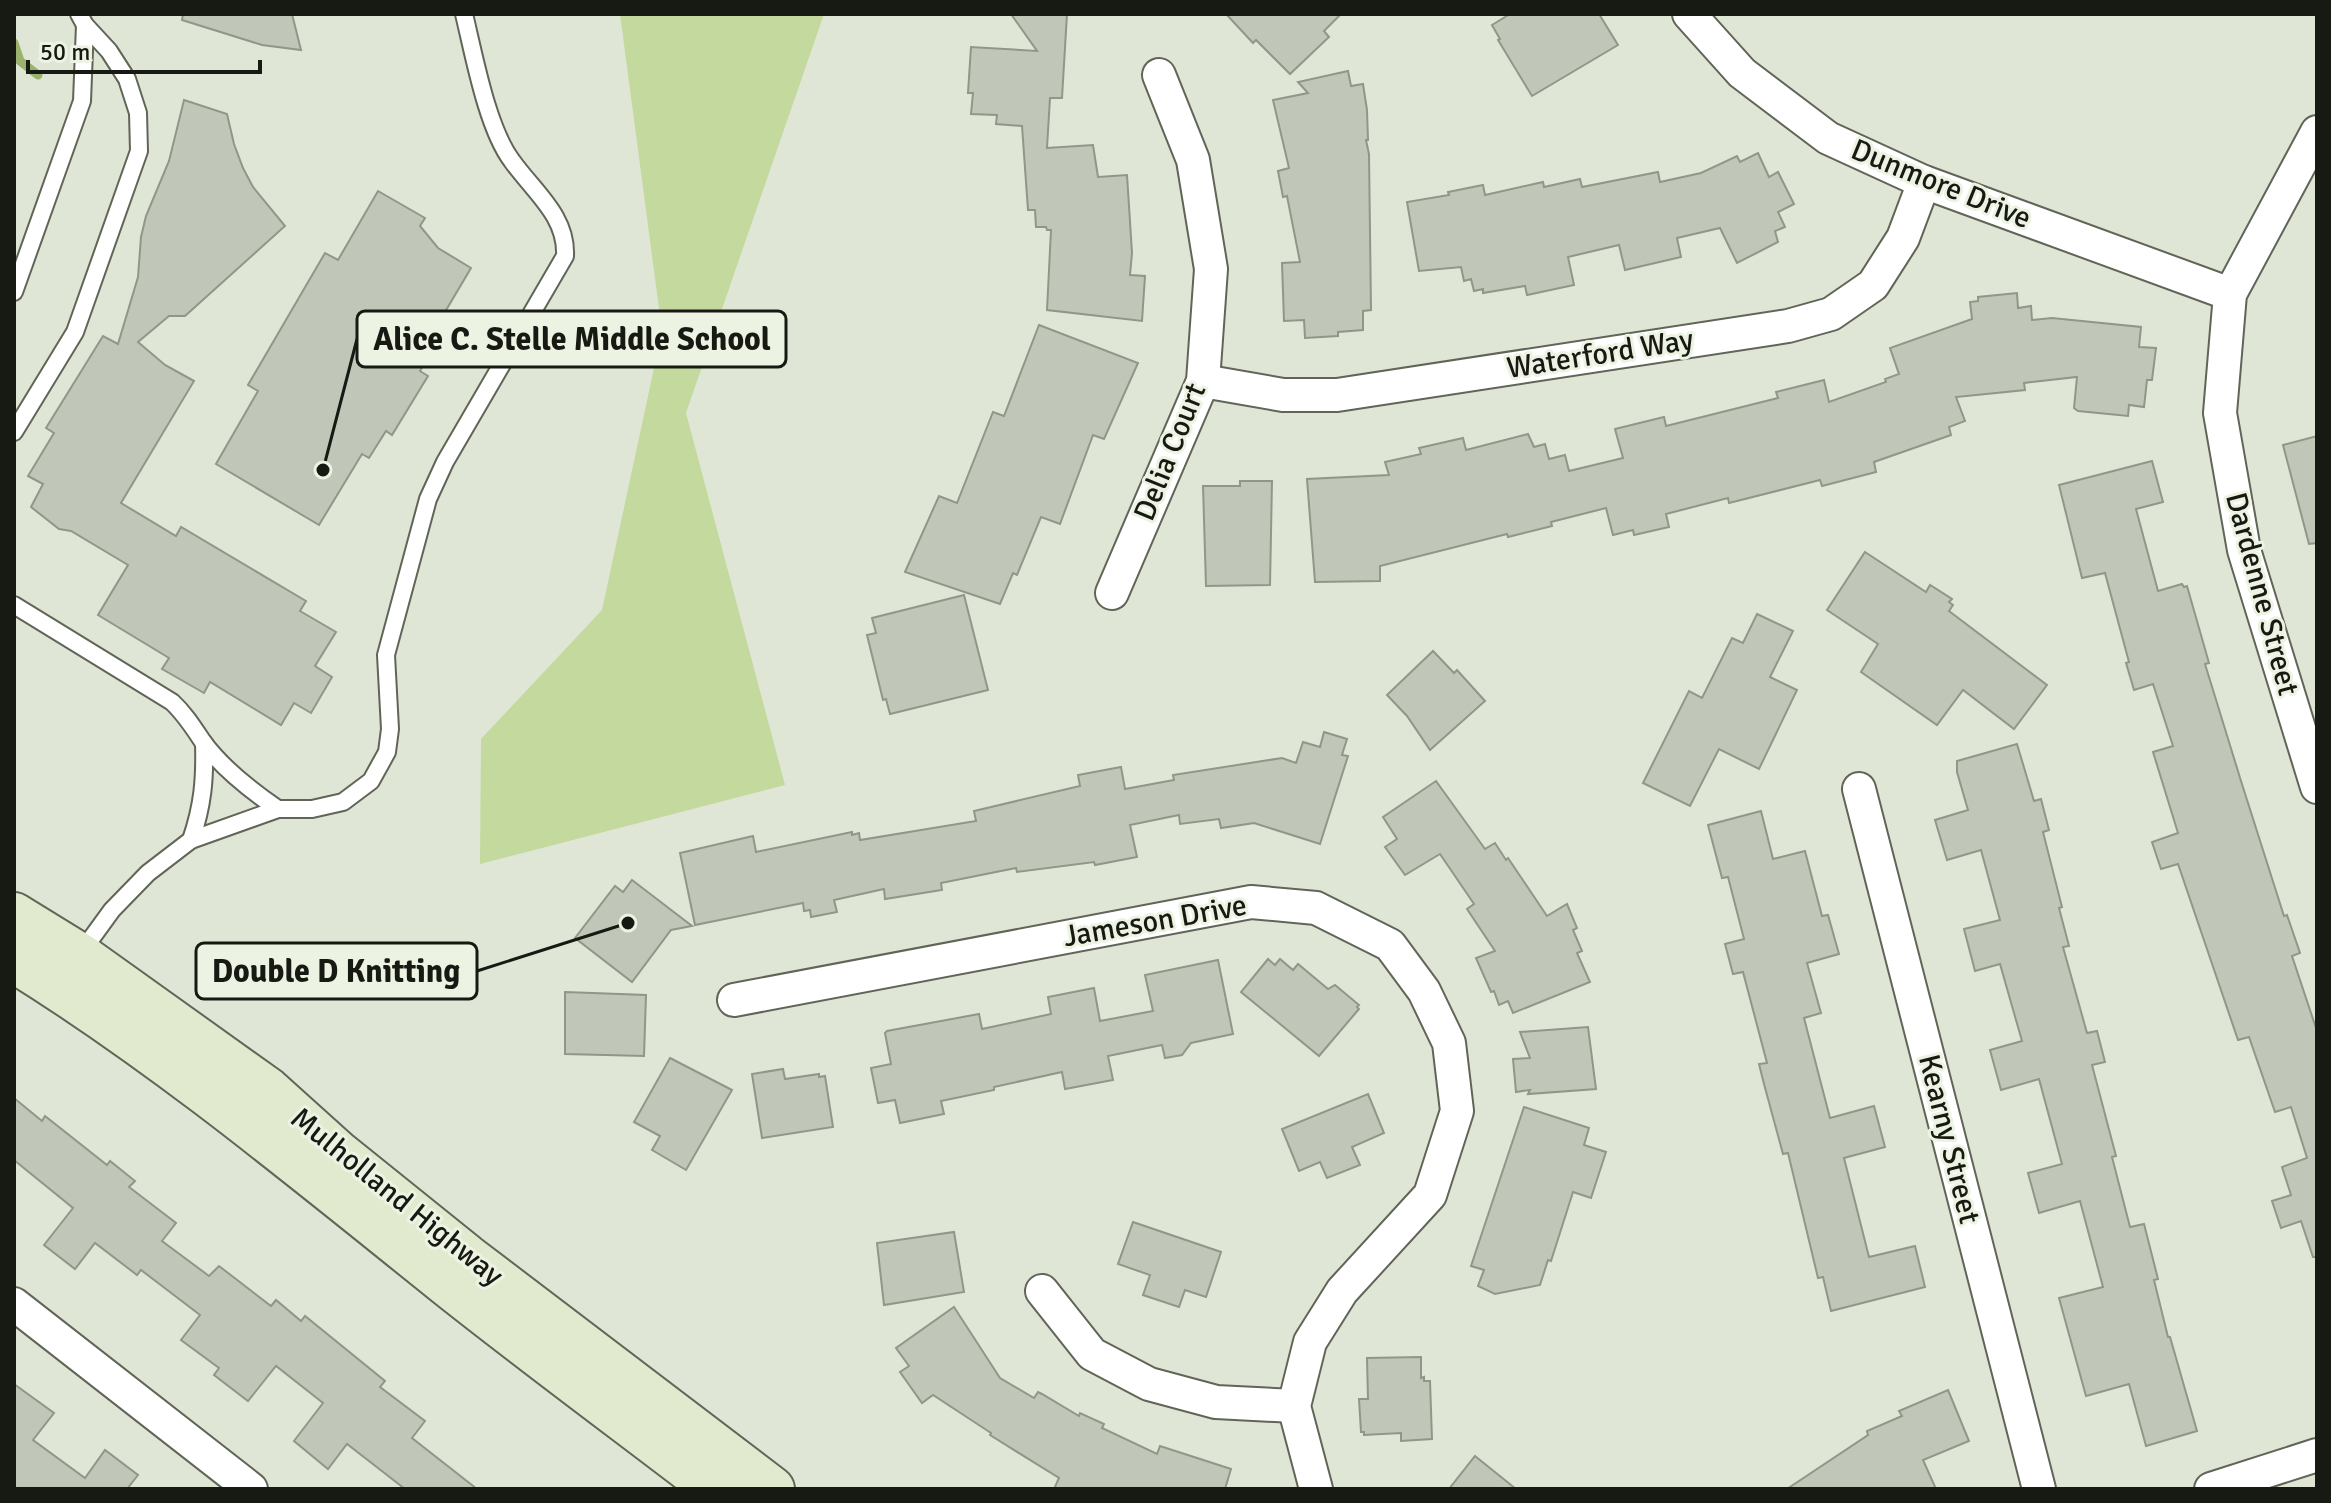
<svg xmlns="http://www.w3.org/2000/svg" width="2331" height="1503" font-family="Signika,sans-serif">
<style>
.green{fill:#c3d99d}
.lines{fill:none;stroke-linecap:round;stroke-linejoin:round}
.stream{stroke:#9ab26c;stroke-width:9}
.building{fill:#c1c7b8;stroke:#919688;stroke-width:2}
.service-casing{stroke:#606557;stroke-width:20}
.minor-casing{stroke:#606557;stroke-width:36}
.secondary-casing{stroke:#606557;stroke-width:48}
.service{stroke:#fff;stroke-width:16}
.minor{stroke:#fff;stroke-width:32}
.secondary{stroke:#e1eacf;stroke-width:44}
.labels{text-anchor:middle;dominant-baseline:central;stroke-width:6;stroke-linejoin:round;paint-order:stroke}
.street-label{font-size:30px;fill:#171913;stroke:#edf3e3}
.leader{fill:none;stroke:#171913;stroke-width:3}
.callout-dot{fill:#171913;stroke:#edf3e3;stroke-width:3}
.callout{fill:#edf3e3;stroke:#171913;stroke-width:3}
.callout-label{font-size:32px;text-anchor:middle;font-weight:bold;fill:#171913}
</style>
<rect width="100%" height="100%" fill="#e0e6d6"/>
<path class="green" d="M620,14H824L686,413L785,785L480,864L481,739L602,610L662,331Z"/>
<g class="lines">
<path class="stream" d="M14,43L20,61L38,75"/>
</g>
<g class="building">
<path d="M183,14H292L301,50L262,45L182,20Z"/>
<path d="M1011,14H1067L1062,98H1050L1047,148L1093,145L1098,177L1127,175L1132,253L1130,275L1145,276L1142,321L1047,310L1051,230H1047L1046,227H1036L1035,210H1028L1022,126L996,124L997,115L971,114L973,93H968L971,47L1037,51Z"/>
<path d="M1226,14H1341L1324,31L1329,37L1290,74L1256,40L1253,43Z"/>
<path d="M1510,14H1599L1618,45L1532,96L1498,40L1500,39L1492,25Z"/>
<path d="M1348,71L1351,86L1363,84L1367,110L1368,140H1366L1369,154L1371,310L1363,311V330L1338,332V336L1305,338L1304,320L1284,321L1282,263L1300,262L1287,196L1283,197L1278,171L1289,168L1273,100L1308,93L1298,82Z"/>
<path d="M184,100L227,114L234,144L243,168L253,187L285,226L185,316H169L138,342L165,365L194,381L121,503L176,536L181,527L306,601L300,611L336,632L315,666L332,677L311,713L294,703L281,725L210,682L204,693L162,669L169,658L98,615L128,565L71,531L59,529L31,507L43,484L28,476L54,433L46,428L103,336L118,344L138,277L141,237L146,216L169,161Z"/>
<path d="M1758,153L1769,177L1778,172L1794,204L1778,212L1785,227L1775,231L1778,242L1737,263L1720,228L1677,238L1681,257L1625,270L1619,245L1568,257L1574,285L1527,295L1525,286L1483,293V289L1474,291L1471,279L1464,281L1461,267L1419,271L1407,202L1449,195L1448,192L1483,185L1485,195L1543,182L1544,187L1580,179L1582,187L1658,172L1660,182L1701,173L1737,156L1740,162Z"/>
<path d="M378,191L425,218L420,226L438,248L471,268L429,339L436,343L420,371L428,376L392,435L386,431L369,458L362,454L319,525L216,464L258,391L248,385L325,253L338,260Z"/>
<path d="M2017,293L2018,308L2031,306L2032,320L2052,318L2141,327L2139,347L2156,348L2152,380H2147L2144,407L2129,405L2128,416L2078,411L2074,408L2077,377L2024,383L2025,390L1956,397L1965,421L1949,427L1951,435L1874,462L1876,472L1822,486L1820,480L1729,503L1728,498L1666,514L1669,527L1634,535L1633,530L1613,535L1606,508L1551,522L1552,526L1508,537L1507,534L1380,566V581L1315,582L1307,479L1389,475L1385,462L1421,454L1419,448L1463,438L1466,450L1528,434L1534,447L1545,444L1549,459L1565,455L1569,471L1623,458L1615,429L1664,417L1666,426L1778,398L1776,392L1824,380L1829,402L1886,382L1885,379L1899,374L1890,348L1972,319L1970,302L1978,301V297Z"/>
<path d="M1039,325L1138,363L1104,439L1093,435L1060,524L1041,517L1017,575L1013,573L1000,604L905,572L939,496L957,503L993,412L1004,416Z"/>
<path d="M2317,436V543L2309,544L2283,445Z"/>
<path d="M2152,461L2163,502L2136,509L2158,591L2182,584L2184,587L2187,586L2209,663L2205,664L2241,781L2284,916L2287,915L2300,953L2292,956L2317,1031V1257H2313L2301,1221L2281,1228L2272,1201L2291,1195L2282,1167L2307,1158L2291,1107L2275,1112L2249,1037L2238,1040L2178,864L2161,869L2152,842L2178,833L2153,752L2173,746L2153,684L2134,690L2126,663L2129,662L2105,573L2082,578L2059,485Z"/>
<path d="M1240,481H1272L1270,585L1206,586L1203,486H1240Z"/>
<path d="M1865,552L1926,592L1930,585L1952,599L1949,602L1953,605L1949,611L2047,685L2014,729L1963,690L1937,725L1861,672L1878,644L1827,610Z"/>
<path d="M964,595L988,690L890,714L886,699L883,700L867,635L876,633L872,618Z"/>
<path d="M1757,614L1793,631L1770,677L1797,690L1759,769L1719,749L1690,806L1643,783L1689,691L1702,698L1732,638L1743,643Z"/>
<path d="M1433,651L1454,673L1457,670L1485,701L1430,750L1407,716L1387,695Z"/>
<path d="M1324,732L1347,739L1342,755L1348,756L1320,844L1254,823L1221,828L1219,819L1180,824L1179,815L1130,825L1137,857L1095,865L1094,862L1017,872L1016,868L941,883L942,890L885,899L884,889L834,900L837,912L811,917L810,910L804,911L803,903L695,925L680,853L753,836L756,852L852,832V835L859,833L860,840L976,821L974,811L1080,786L1078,775L1121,767L1125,789L1174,780L1173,775L1282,758L1296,763L1303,742L1320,747Z"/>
<path d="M2017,744L2034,801L2041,799L2049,830L2043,832L2062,907L2059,908L2069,946L2063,947L2087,1033L2097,1031L2105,1062L2092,1065L2116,1156L2112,1157L2130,1227L2144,1224L2158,1279L2154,1280L2168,1337H2170L2197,1431L2146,1446L2129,1384L2086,1396L2059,1298L2103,1287L2080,1201L2039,1213L2028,1173L2062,1164L2039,1079L2001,1090L1990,1050L2022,1041L2000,964L1975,971L1964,929L2000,920L1981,850L1947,860L1935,820L1968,810L1957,772V761Z"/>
<path d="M1436,781L1485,849L1495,843L1506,860L1508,858L1547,916L1567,904L1577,928L1573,930L1582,951L1577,953L1590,982L1513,1013L1508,1001L1499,1005L1494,991L1491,992L1476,958L1495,951L1467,909L1474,904L1440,854L1405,875L1385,847L1397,839L1383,817Z"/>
<path d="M1761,811L1773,859L1805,851L1822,916L1828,915L1839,954L1807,963L1821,1013L1804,1018L1830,1118L1874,1106L1885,1147L1844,1158L1869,1257L1915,1246L1925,1287L1831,1311L1823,1277L1818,1278L1788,1153L1783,1154L1764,1084L1759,1064L1767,1063L1743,972L1733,974L1725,944L1744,939L1728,877L1722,878L1708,825Z"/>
<path d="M632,880L692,926L671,930L632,982L575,938L615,886L623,892Z"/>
<path d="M1268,959L1275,965L1280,959L1293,970L1298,964L1328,989L1335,985L1359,1005L1357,1007L1359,1009L1319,1056L1241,992Z"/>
<path d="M1218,960L1233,1034L1191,1043L1182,1055L1165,1058L1162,1045L1108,1056L1113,1080L1065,1089L1062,1072L994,1087V1090L941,1101L944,1114L900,1123L895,1100L878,1103L871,1068L891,1064L885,1033L887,1031L979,1014L982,1029L1051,1014L1048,997L1094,988L1100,1021L1153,1011L1145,975Z"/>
<path d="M565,992L646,995L644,1056L565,1054Z"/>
<path d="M1588,1027L1596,1089L1528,1094L1530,1090L1516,1092L1513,1059L1530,1058L1520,1032Z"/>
<path d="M670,1058L732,1090L686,1170L652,1150L660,1136L634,1122Z"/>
<path d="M783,1069L785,1079L819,1074V1077L825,1076L833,1127L762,1138L752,1074Z"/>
<path d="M1368,1094L1384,1133L1352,1147L1360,1165L1327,1178L1320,1162L1299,1171L1282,1129Z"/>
<path d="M14,1098L42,1121L45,1116L107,1165L110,1161L135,1181L129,1187L176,1223L162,1241L209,1276L219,1266L271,1306L276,1300L301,1321L305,1316L385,1381L380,1387L425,1421L412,1438L477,1489H405L347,1444L328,1469L294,1441L323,1403L276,1366L248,1401L214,1375L219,1368L181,1340L200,1315L141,1270L137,1275L95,1243L75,1269L44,1245L73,1208L14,1160Z"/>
<path d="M1524,1107L1589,1128L1584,1145L1606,1152L1591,1198L1573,1192L1551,1261L1548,1260L1540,1285L1495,1294L1478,1286L1484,1270L1471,1266Z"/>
<path d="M1133,1222L1221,1252L1206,1297L1185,1290L1179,1307L1143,1295L1150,1275L1118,1264Z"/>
<path d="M954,1232L964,1292L884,1305L877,1243Z"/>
<path d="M954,1307L1000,1378L1034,1398L1038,1392L1042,1394L1079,1416L1080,1413L1104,1424L1102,1428L1157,1454L1160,1446L1231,1469L1225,1489H1054L1059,1478L990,1435L991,1433L933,1395L922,1403L900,1372L909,1366L896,1348Z"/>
<path d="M1421,1357V1378L1424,1377V1381H1430L1432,1439L1401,1441V1433L1364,1435V1432H1361L1359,1399H1368L1367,1358Z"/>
<path d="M14,1384L54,1413L33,1440L85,1478L105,1450L138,1475L127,1489H14Z"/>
<path d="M1948,1390L1969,1441L1923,1460L1936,1489H1787L1868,1435L1867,1431L1902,1416L1899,1411Z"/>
<path d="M1475,1456L1516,1489H1449Z"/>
</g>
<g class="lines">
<defs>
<g id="service">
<path d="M14,292L82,101L85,25"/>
<path d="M14,432L75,332L139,151L138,113L127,79L109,51L85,25L79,14"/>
<path d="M14,605L172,702C185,714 193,727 203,742C223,769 250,790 278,809"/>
<path d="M191,840C203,805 205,779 204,743"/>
<path d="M80,954L112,910L148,873L191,840L278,809H312L343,802L371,781L387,752L390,729L386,655L428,499L445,462L565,256C567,216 534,192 512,161C487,128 474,55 464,14"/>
</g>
<g id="minor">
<path d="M1689,14L1742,73L1828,138L1924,182L2230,294"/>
<path d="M2317,132L2230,294L2220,413L2244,550L2317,787"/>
<path d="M1203,381L1283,395H1337L1788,326L1831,314L1873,285L1903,238L1924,182"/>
<path d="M1112,593L1203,381L1211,269L1193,160L1159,75"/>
<path d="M1859,789L2039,1489"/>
<path d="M734,1000L1251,902L1316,908L1390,945L1424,991L1449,1043L1457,1111L1430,1195L1342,1291L1310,1342L1294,1406L1316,1489"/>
<path d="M1042,1291L1092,1354L1149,1384L1216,1402L1294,1406"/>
<path d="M14,1304L251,1489"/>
<path d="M2211,1489L2317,1455"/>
</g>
<g id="secondary">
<path d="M14,915L79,955L268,1090L339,1154L467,1257L772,1489"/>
<path d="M14,960C167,1055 305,1170 446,1283C534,1353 625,1420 715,1489"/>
</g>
</defs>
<use href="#service" class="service-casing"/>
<use href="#minor" class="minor-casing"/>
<use href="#secondary" class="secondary-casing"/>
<use href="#service" class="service"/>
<use href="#minor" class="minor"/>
<use href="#secondary" class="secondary"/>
</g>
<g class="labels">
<g class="street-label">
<text transform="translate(1941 184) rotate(22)">Dunmore Drive</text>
<text transform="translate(1600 354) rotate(-9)">Waterford Way</text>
<text transform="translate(1170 452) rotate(-68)">Delia Court</text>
<text transform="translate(2262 594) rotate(75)">Dardenne Street</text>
<text transform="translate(1155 921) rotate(-10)">Jameson Drive</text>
<text transform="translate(1949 1139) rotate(76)">Kearny Street</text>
<text transform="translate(397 1197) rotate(39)">Mulholland Highway</text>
</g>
</g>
<path class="leader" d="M323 470L357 339M628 923L477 971"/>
<g class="callout-dot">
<circle cx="323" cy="470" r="8"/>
<circle cx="628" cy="923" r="8"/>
</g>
<g class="callout">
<rect x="357" y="311" width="429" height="56" rx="8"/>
<rect x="196" y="943" width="281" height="56" rx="8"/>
</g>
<g class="callout-label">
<text x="572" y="350">Alice C. Stelle Middle School</text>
<text x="336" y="982">Double D Knitting</text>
</g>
<rect width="2331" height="1503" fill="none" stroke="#171913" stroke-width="32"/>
<path d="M28 60v12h232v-12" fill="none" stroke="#171913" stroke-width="4"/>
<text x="40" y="60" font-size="24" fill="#171913" stroke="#edf3e3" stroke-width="6" paint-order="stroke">50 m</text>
</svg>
